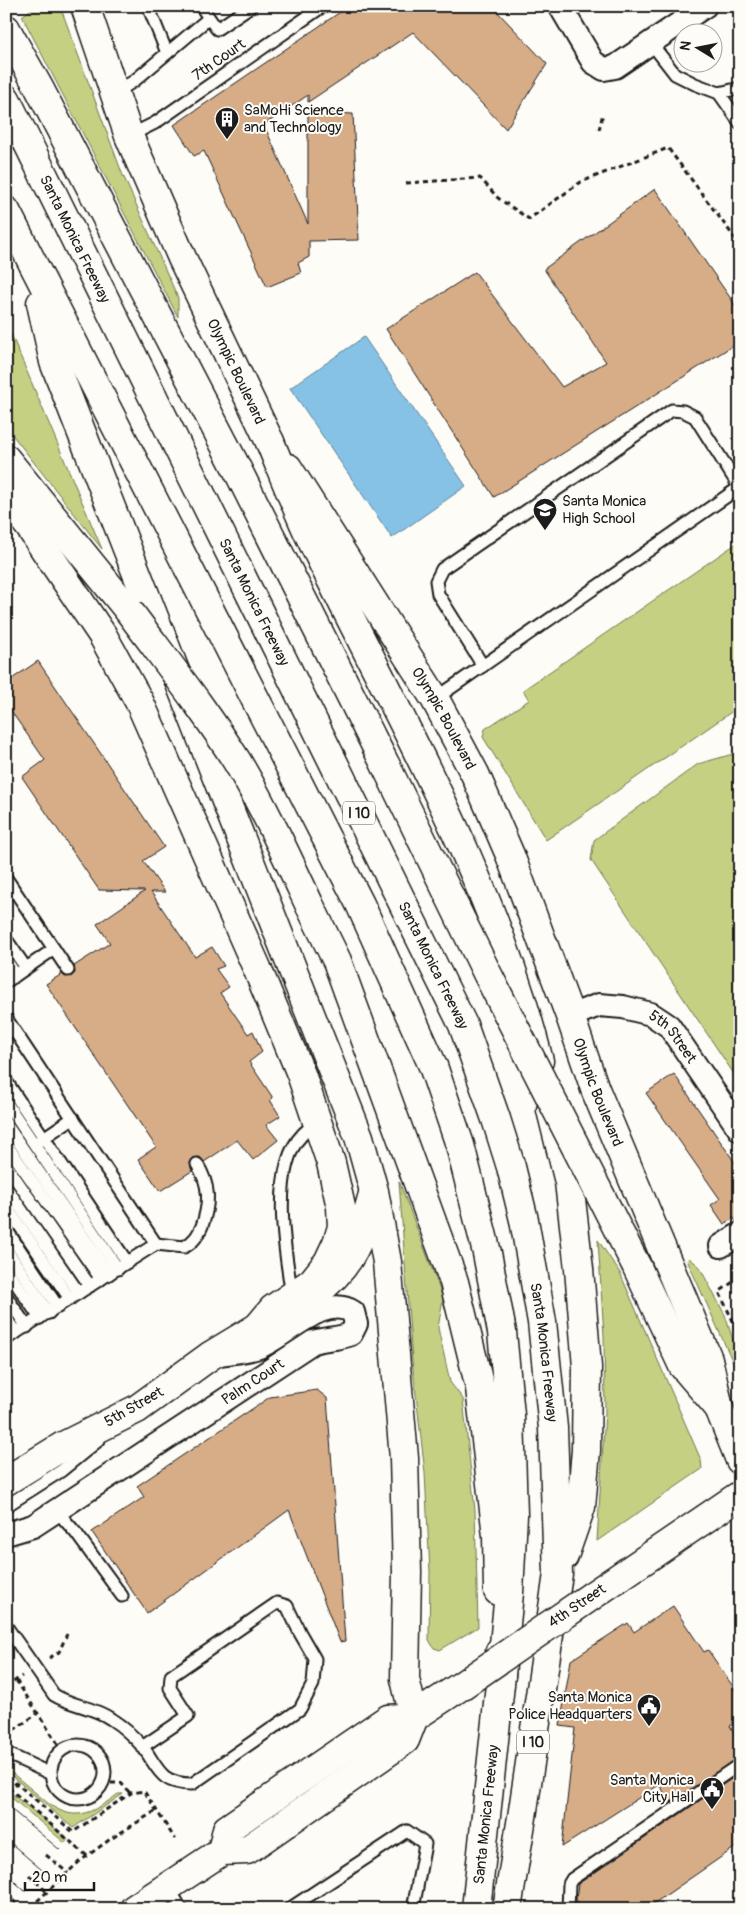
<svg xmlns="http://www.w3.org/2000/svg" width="746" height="1915" font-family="Pangolin,sans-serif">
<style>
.green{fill:#c5d083;stroke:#707650}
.water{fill:#86c2e6;stroke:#5c8095}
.building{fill:#d7ad88;stroke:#1c1c1c}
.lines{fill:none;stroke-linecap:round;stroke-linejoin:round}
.service-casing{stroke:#1c1c1c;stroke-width:15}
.minor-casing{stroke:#1c1c1c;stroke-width:26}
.secondary-casing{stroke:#1c1c1c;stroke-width:31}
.trunk-casing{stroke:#1c1c1c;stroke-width:31}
.motorway-casing{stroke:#1c1c1c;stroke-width:31}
.path{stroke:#1c1c1c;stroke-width:3;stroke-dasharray:5 4;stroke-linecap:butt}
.service{stroke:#fdfcf7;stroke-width:11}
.minor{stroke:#fdfcf7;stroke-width:22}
.secondary{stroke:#fdfcf7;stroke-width:28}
.trunk{stroke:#fdfcf7;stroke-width:28}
.motorway{stroke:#fdfcf7;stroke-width:28}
.tram{stroke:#1c1c1c;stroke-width:1}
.secondary-bridge-casing{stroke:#1c1c1c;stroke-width:31;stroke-linecap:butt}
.trunk-bridge-casing{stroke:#1c1c1c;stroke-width:31;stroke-linecap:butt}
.motorway-bridge-casing{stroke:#1c1c1c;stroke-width:31;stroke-linecap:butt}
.secondary-bridge{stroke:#fdfcf7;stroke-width:28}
.trunk-bridge{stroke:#fdfcf7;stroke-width:28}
.motorway-bridge{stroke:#fdfcf7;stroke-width:28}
.labels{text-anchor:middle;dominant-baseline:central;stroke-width:4;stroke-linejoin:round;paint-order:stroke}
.shield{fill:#fdfcf7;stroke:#605f5e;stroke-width:1}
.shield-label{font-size:14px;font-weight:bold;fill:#1c1c1c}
.street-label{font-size:15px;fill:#1c1c1c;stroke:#fdfcf7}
.poi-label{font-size:15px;fill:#1c1c1c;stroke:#fdfcf7;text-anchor:start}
</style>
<rect width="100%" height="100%" fill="#fdfcf7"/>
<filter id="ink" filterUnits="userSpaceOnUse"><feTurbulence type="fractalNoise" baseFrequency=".02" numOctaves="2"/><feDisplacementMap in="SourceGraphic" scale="10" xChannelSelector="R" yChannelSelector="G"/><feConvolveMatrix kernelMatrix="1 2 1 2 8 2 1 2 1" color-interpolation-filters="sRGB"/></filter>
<g filter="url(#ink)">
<g class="green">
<path d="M36,6H60L122,173L178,298V317L22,16Z"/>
<path d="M6,322L102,549L6,427Z"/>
<path d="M740,541V706L546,840L483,737L485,729L529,700L523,690Z"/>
<path d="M740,752V1083L591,860L594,840L698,764Z"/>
<path d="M399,1181L443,1298L438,1328L450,1382L463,1399L475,1510L478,1627L440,1650L434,1648L429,1640L430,1572L425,1473L412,1360Z"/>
<path d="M598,1240L620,1273L701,1460L702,1469L597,1541L605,1413L604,1336Z"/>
<path d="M689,1258L699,1266L725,1315L734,1343L740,1352V1378L687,1260Z"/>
<path d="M6,1768L49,1804C77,1824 95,1811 118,1794H123L73,1828L6,1771Z"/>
<path d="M6,1789L68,1839L65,1843L6,1793Z"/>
</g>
<path class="water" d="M364,337L466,486L392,538L290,388Z"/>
<g class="building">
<path d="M349,6H492L547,64L506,129L413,32L308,102V95L264,125L308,224V112L353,114L359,240L309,241V257L298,263L301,273L267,287L204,151L194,156L174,125Z"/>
<path d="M655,189L740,312V341L494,497L386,329L475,272L562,387L606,362L544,269Z"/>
<path d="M38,661L164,847L143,861L165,892H151L195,957L212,947L224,966L216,969L229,987L220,993L248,1034L253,1031L262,1052L249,1062L273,1098L270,1100L280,1116L266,1125L278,1140L253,1160L237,1140L204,1162L200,1157L193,1158L190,1163L192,1171L160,1191L138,1159L156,1147L46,984L62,974L65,977L72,976L75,973L74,966L110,943L97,924L145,891L99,890L22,777L45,760L6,704V683Z"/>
<path d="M674,1074L740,1170V1221L736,1222L734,1218L724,1224L711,1205L720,1199L646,1093Z"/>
<path d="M317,1390L327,1398L345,1641L340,1642L289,1510L147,1613L92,1532L144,1497L137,1486L270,1397Z"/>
<path d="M673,1606L704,1652L708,1650L740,1697V1719L730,1726L740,1742V1757L671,1802L659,1785L562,1847L575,1728L560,1726L571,1660L628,1623L634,1632Z"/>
<path d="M740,1773V1844L646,1909H582L576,1899L578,1884Z"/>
</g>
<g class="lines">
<defs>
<g id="service">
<path d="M148,6L167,53"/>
<path d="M201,6L209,18"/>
<path d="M651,43L675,74L695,84L719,93L740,88"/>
<path d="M115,93L134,81L209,18L217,29L251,6"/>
<path d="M719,93L740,123"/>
<path d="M129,136L155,123L323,6"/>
<path d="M483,666L438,594L436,581L442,569L672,410L683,411L695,417L740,488"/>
<path d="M435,699L740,487"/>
<path d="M6,878L54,949L6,982"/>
<path d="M6,939L26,968"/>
<path d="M54,949L68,970"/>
<path d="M6,960L16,975"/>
<path d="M6,1018L156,1244"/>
<path d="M6,1081L127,1262"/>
<path d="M6,1102L118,1269"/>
<path d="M6,1124L109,1274"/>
<path d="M39,1141L73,1118"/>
<path d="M6,1144L101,1279"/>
<path d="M6,1165L90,1286"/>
<path d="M6,1187L79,1293"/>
<path d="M6,1206L70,1299"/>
<path d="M6,1229L58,1307"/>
<path d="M6,1249L49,1313"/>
<path d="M6,1269L40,1318"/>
<path d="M292,1295C285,1253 270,1168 302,1135C306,1130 312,1127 317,1123"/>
<path d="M6,1296L27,1327"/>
<path d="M6,1318L16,1333"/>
<path d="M6,1339L156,1244L184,1247C194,1242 198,1235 202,1226C210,1203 210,1185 197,1164"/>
<path d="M6,1506L61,1471L99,1440"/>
<path d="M56,1510L76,1533L122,1596"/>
<path d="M6,1626L54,1695C72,1706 94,1707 111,1719C122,1726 134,1737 143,1747C159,1769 160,1784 192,1784L300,1709L313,1684L315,1659L300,1633L287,1606L277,1603L171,1676L170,1688L188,1716L142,1747"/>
<circle cx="78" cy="1772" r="27"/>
<path d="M6,1753L51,1774"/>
<path d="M168,1886L181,1909"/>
<path d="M289,1909L407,1831L425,1844L413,1909"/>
<path d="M568,1909L569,1884L572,1879L740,1764"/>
</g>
<g id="minor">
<path d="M560,6L593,62L604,69L615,67L705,6"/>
<path id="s1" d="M570,1016L599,1005L623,1007L651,1014L669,1026L740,1130"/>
<path d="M721,1246L740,1234"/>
<path id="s2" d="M6,1534L33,1526L313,1342C326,1338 339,1339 351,1334L356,1324L353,1312C324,1293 286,1337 259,1347C247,1351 233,1352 220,1354"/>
</g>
<g id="secondary">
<path id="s3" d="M288,468L435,699L475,774L510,855L570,1016L595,1089L708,1359L719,1408L740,1460"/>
<path d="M6,497L29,526L103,636L140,703L257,968L301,1074L331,1163L341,1207L342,1227L337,1243L328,1262L312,1282L273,1309L258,1327L210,1356L137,1409L63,1446L6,1481"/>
<path d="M593,1595L740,1495"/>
<path d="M222,1851L227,1829L388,1719L414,1717L461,1686"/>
<path d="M134,1909L222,1851L247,1850L405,1740L414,1717"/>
</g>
<g id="trunk">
<path id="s4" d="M85,6L129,136L182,258L270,442"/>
<path d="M6,459L129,611"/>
<path d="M310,906L337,961L454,1282L480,1388L497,1536L498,1591"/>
<path id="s5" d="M476,1909L501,1675L500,1651"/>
</g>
<g id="motorway">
<path d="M6,29L38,86L233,461L386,766"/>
<path id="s6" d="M6,99L463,1025L496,1119L511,1167L524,1220L542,1322L553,1428L558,1574L522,1817L507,1909"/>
<path d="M6,211L360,904L433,1066L460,1145L487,1253L502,1332L510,1415L513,1515L509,1593L501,1675"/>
<path d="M41,303L54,362L226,801L359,1137L374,1191L387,1262L404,1458L407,1572L405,1679L414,1717"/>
<path d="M270,442C284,476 297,510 313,543C395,712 493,877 539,1061"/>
<path d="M551,1110L569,1182L579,1269L587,1367L586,1450L581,1507L564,1556"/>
<path d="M636,1265L683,1366L719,1408"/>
<path d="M258,1327C295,1308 335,1287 354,1249C363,1232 368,1212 373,1194"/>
</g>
</defs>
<use href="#service" class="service-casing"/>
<use href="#minor" class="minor-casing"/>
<use href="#secondary" class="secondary-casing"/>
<use href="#trunk" class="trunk-casing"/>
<use href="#motorway" class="motorway-casing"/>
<g class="path">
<path d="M599,130L603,113"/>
<path d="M406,183L480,178L498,198L529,219L581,182L668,148L740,245"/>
<path d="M740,1277L719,1292L735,1325L737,1342L740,1346"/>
<path d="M49,1658L59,1652L67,1634"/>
<path d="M16,1680L62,1750"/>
<path d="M6,1687L22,1676"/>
<path d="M6,1727L12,1731L37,1714"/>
<path d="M102,1783H121L130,1793"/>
<path d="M46,1855L68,1873"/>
<path d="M87,1856L10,1789L16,1783L73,1832L131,1793L144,1791L175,1839"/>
<path d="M29,1875L47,1892"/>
<path d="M6,1893L20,1908"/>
<path d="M12,1909L33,1905L79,1862L109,1840L157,1810"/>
</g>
<use href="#service" class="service"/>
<use href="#minor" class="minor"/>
<use href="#secondary" class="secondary"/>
<use href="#trunk" class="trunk"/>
<use href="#motorway" class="motorway"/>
<g class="tram">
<path d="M6,1805L60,1850"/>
<path d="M6,1839L43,1871"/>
<path d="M6,1874L25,1891"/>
</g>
<defs>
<path id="secondary-bridge" d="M461,1686L593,1595"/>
<path id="trunk-bridge" d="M129,611C166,661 205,710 238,763C265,809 287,857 310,906"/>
<path id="motorway-bridge" d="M386,766L487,973L636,1265"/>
</defs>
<use href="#secondary-bridge" class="secondary-bridge-casing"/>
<use href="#trunk-bridge" class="trunk-bridge-casing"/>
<use href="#motorway-bridge" class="motorway-bridge-casing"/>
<use href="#secondary-bridge" class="secondary-bridge"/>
<use href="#trunk-bridge" class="trunk-bridge"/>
<use href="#motorway-bridge" class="motorway-bridge"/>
</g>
</g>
<defs>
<symbol id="building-pin" viewBox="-11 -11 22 30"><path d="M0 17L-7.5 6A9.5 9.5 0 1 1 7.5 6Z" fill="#1c1c1c" stroke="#fdfcf7"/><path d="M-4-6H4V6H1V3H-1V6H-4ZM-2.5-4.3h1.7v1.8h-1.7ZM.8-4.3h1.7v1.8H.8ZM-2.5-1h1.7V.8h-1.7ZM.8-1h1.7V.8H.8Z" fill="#fff"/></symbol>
<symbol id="school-pin" viewBox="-11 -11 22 30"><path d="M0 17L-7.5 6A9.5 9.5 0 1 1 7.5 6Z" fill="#1c1c1c" stroke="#fdfcf7"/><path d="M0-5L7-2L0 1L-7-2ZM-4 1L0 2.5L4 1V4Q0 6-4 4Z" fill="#fff"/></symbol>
<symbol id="civic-pin" viewBox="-11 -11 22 30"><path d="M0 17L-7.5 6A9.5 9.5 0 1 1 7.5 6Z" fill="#1c1c1c" stroke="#fdfcf7"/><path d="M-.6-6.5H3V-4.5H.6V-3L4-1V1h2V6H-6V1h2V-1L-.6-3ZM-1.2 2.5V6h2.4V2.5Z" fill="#fff"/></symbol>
</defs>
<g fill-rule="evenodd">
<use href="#building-pin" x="213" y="105" width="28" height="38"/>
<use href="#school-pin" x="531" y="496" width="28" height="38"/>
<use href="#civic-pin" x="635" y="1692" width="28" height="38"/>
<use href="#civic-pin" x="698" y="1775" width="28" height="38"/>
</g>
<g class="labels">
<g class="shield">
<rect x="343" y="801.5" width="32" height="23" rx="4"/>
<rect x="517" y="1730.5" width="32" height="23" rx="4"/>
</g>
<g class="shield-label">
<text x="359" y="813">I 10</text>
<text x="533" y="1742">I 10</text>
</g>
<g class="street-label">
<text transform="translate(219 60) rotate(-35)">7th Court</text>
<text stroke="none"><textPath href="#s6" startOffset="156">Santa Monica Freeway</textPath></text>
<text stroke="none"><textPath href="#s4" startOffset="396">Olympic Boulevard</textPath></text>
<text stroke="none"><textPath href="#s6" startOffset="561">Santa Monica Freeway</textPath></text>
<text stroke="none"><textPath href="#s3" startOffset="295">Olympic Boulevard</textPath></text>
<text stroke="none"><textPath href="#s6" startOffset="966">Santa Monica Freeway</textPath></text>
<text stroke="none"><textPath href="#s1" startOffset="116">5th Street</textPath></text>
<text stroke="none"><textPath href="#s3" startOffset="700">Olympic Boulevard</textPath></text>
<text stroke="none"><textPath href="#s6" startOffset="1371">Santa Monica Freeway</textPath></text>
<text stroke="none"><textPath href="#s2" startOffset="291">Palm Court</textPath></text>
<text transform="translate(134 1407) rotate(-30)">5th Street</text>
<text transform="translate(577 1606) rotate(-34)">4th Street</text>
<text stroke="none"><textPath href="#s5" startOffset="95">Santa Monica Freeway</textPath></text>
</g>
<g class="poi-label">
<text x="244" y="110">SaMoHi Science<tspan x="244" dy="17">and Technology</tspan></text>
<text x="562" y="501">Santa Monica<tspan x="562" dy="17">High School</tspan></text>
<text x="632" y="1697" text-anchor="end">Santa Monica<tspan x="632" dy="17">Police Headquarters</tspan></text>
<text x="694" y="1780" text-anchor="end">Santa Monica<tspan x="694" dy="17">City Hall</tspan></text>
</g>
</g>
<rect width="746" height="1915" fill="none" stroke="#fdfcf7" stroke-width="25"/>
<rect x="12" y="12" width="721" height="1890" fill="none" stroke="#1c1c1c" stroke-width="2" filter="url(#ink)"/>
<g transform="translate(698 48) rotate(280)"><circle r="24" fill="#fdfcf7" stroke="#a3a29f"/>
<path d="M0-4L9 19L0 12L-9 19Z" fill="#1c1c1c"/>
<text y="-8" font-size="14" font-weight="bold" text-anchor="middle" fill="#1c1c1c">N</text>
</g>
<path d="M25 1882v8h69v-8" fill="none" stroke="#1c1c1c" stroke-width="2.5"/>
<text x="32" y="1882" font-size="15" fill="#1c1c1c" stroke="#fdfcf7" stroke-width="4" paint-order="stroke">20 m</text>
</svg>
